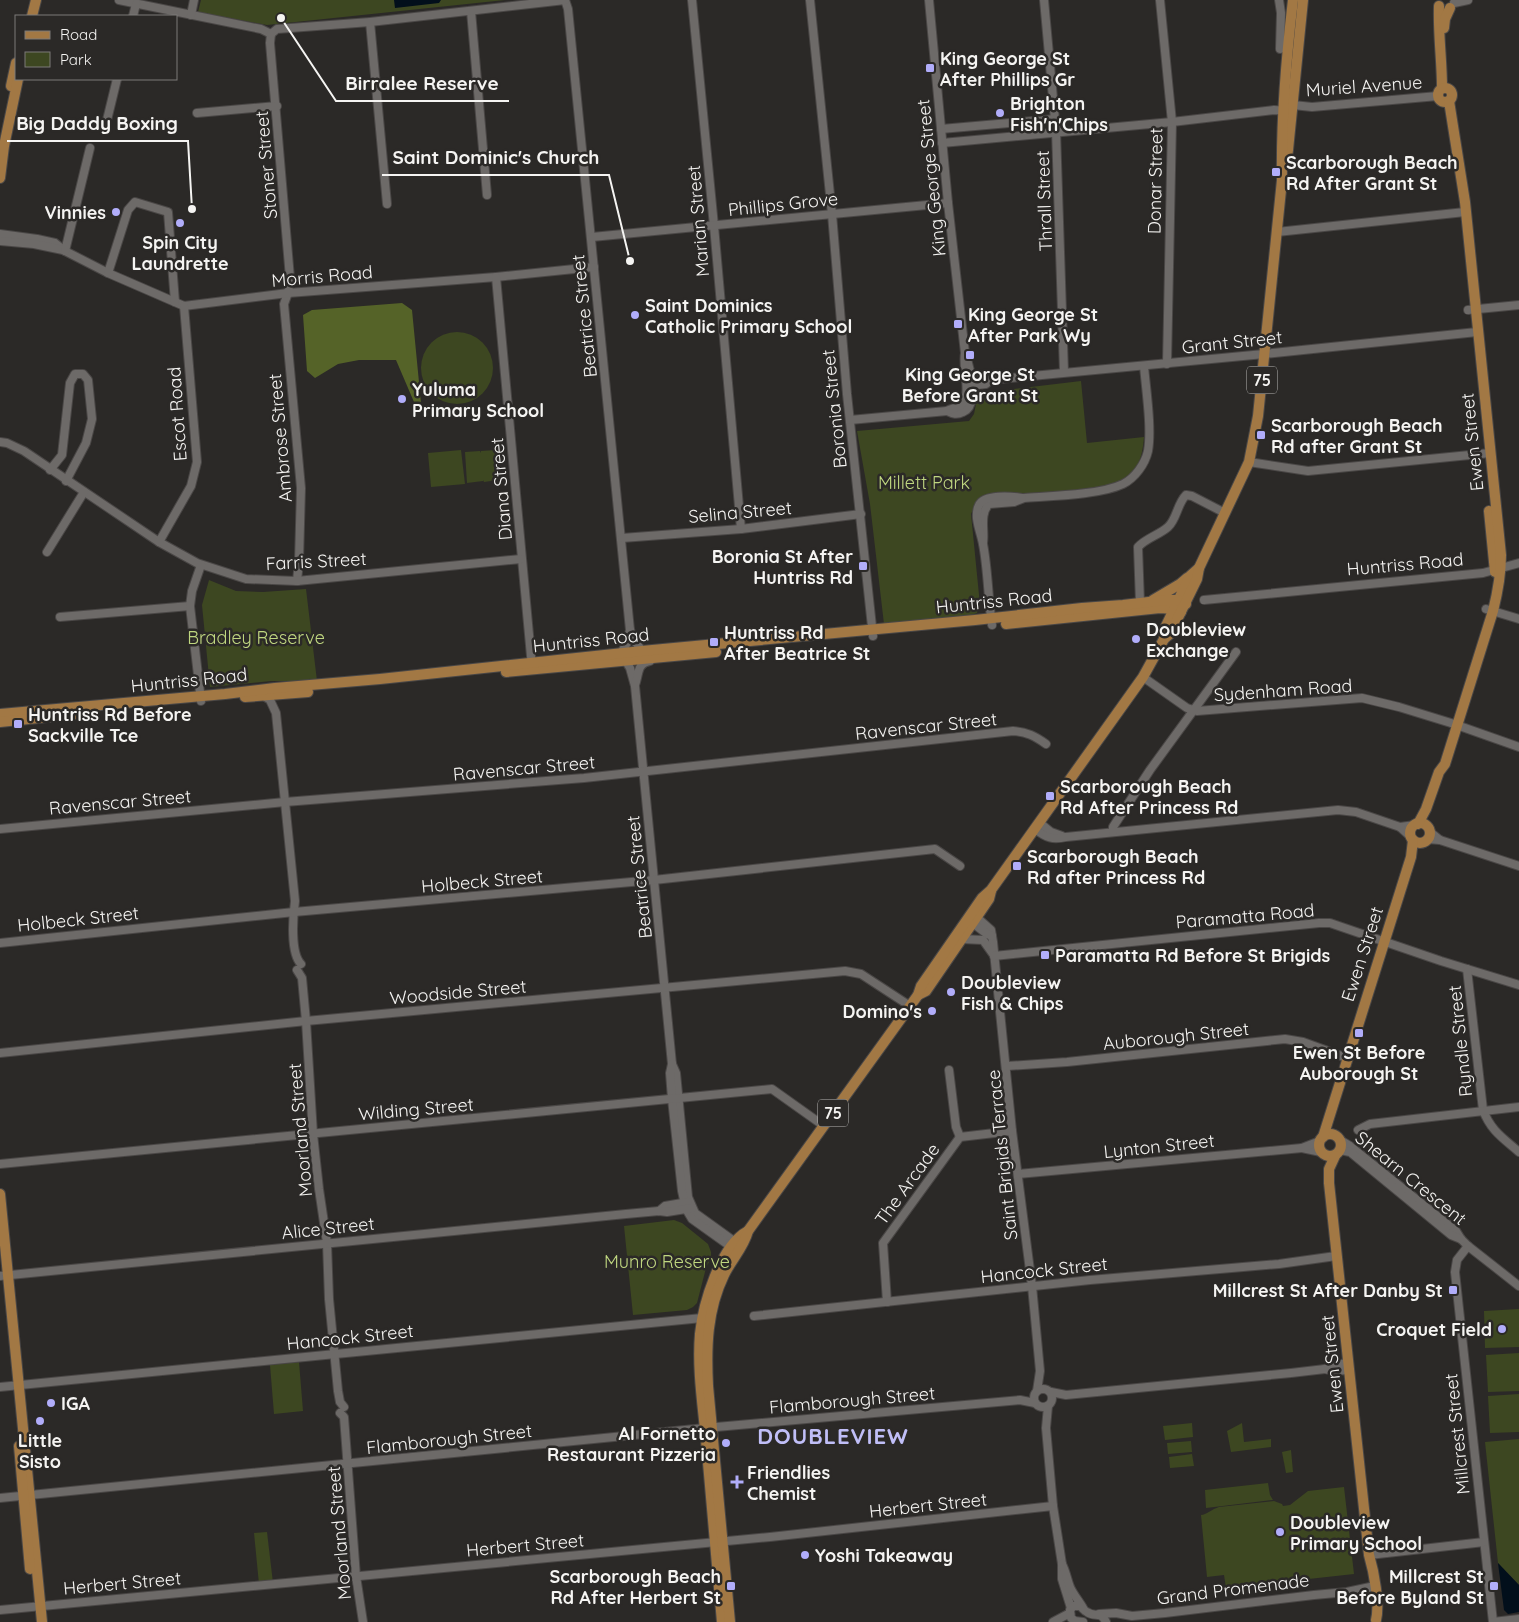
<svg xmlns="http://www.w3.org/2000/svg" width="1519" height="1622" font-family="Quicksand,sans-serif">
<style>
.green{fill:#3d4721}
.forest{fill:#556328}
.water{fill:#020f1b}
.lines{fill:none;stroke-linecap:round;stroke-linejoin:round}
.minor-casing{stroke:#4a4746;stroke-width:10}
.major-casing{stroke:#4a4746;stroke-width:12}
.minor{stroke:#6d6a68;stroke-width:8}
.major{stroke:#a27844;stroke-width:10}
.poi-dot{fill:#b1adfa;stroke:#2b2927;stroke-width:2}
.labels{text-anchor:middle;dominant-baseline:central;stroke-width:5;stroke-linejoin:round;paint-order:stroke}
.shield{fill:#2b2927;stroke:#b8b7b5;stroke-width:1}
.shield-label{font-size:16px;font-weight:bold;fill:#f5f4f2}
.poi-label{font-size:18px;font-weight:bold;fill:#f5f4f2;stroke:#2b2927;text-anchor:start}
.street-label{font-size:18px;fill:#f5f4f2;stroke:#2b2927}
.park-label{font-size:18px;fill:#c0d780;stroke:#2b2927}
.district-label{font-size:22px;font-weight:bold;letter-spacing:1px;fill:#c0bef7;stroke:#2b2927}
.leader{fill:none;stroke:#f5f4f2;stroke-width:2}
.callout-dot{fill:#f5f4f2;stroke:#2b2927;stroke-width:2}
.callout-label{font-size:19px;text-anchor:middle;font-weight:bold;fill:#f5f4f2;stroke:#2b2927;stroke-width:5;stroke-linejoin:round;paint-order:stroke}
</style>
<rect width="100%" height="100%" fill="#2b2927"/>
<g class="green">
<path d="M201,0H505L267,25L198,12Z"/>
<circle cx="457" cy="368" r="36"/>
<path d="M1081,381L1087,443L1144,437C1142,463 1136,473 1115,488L976,504L971,514L980,605L977,613L969,616L884,624L870,504L857,431L969,421L974,414L977,399L990,392Z"/>
<path d="M461,450L465,484L431,487L428,453Z"/>
<path d="M496,450L498,480L484,482L483,480V481L467,483L465,452L480,451V453L481,451Z"/>
<path d="M209,580L236,591L263,592L306,589L317,681H271L210,687L202,605Z"/>
<path d="M674,1220L682,1223L708,1244L711,1252V1258L706,1268L697,1303L693,1307L687,1310L633,1315L624,1226Z"/>
<path d="M1519,1309V1347L1485,1348L1484,1311Z"/>
<path d="M1519,1353V1391L1488,1392L1486,1355Z"/>
<path d="M299,1362L303,1411L274,1414L270,1365Z"/>
<path d="M1519,1394V1432L1490,1433L1488,1396Z"/>
<path d="M1192,1423L1193,1437L1165,1440L1163,1426Z"/>
<path d="M1242,1423L1244,1442L1271,1439V1447L1231,1452L1227,1431Z"/>
<path d="M1519,1439V1585L1498,1563L1485,1442Z"/>
<path d="M1191,1441L1192,1452L1168,1454L1167,1443Z"/>
<path d="M1291,1450L1293,1472L1286,1473L1282,1452Z"/>
<path d="M1192,1454L1194,1466L1170,1468L1169,1457Z"/>
<path d="M1268,1483L1270,1495L1273,1500L1206,1508L1205,1490Z"/>
<path d="M1344,1487L1354,1574L1226,1588L1224,1575L1207,1577L1201,1515C1206,1515 1212,1509 1219,1507L1274,1501L1282,1504L1283,1506L1290,1505L1308,1491Z"/>
<path d="M267,1532L273,1583L259,1584L254,1533Z"/>
</g>
<path class="forest" d="M402,303L412,310L421,403L414,402L396,360H359L338,364L315,378L307,371L303,315L312,310Z"/>
<g class="water">
<path d="M394,0H441L439,3L395,8Z"/>
<path d="M1498,1563L1519,1585V1612L1508,1614L1504,1610Z"/>
</g>
<g class="lines">
<defs>
<g id="minor">
<path d="M119,0L261,29L271,34"/>
<path d="M565,0L568,9L630,630L635,641L642,651"/>
<path d="M692,0L714,226L741,529"/>
<path d="M810,0L832,214L847,394L873,636"/>
<path d="M1044,0L1056,131L1064,372"/>
<path d="M1160,0L1172,122L1167,364"/>
<path d="M1279,0L1281,13L1280,49"/>
<path d="M1454,3L1468,0"/>
<path d="M471,11L487,195"/>
<path d="M191,15L194,0"/>
<path d="M133,16L136,4"/>
<path d="M370,22L387,204"/>
<path d="M271,34L270,43L290,278L288,293L284,304L301,488L299,561L297,581"/>
<path d="M271,34L277,29L370,22L565,0"/>
<path d="M1293,105L1312,107L1438,96"/>
<path d="M197,113L277,106"/>
<path d="M107,120L117,79"/>
<path d="M941,129L1055,119"/>
<path d="M942,143L1172,122L1274,110L1289,111"/>
<path d="M1277,232L1465,212"/>
<path d="M0,234L37,239L55,243L65,251L108,273L184,306L288,293L496,277L594,267"/>
<path d="M592,237L948,203"/>
<path d="M0,241L34,244L63,250"/>
<path d="M65,251L90,148"/>
<path d="M108,273L128,210L135,202L168,212L175,302"/>
<path d="M496,277L532,667"/>
<path d="M1468,310L1519,305"/>
<path d="M965,379L985,378L990,380L1264,354L1477,332"/>
<path d="M969,386L986,384L990,380"/>
<path d="M947,411C953,414 957,415 963,412C979,405 971,373 967,359"/>
<path d="M850,420L947,411C952,408 958,408 962,404C972,394 962,367 965,353L948,203L929,0"/>
<path d="M0,442L7,443L24,451L159,542L197,563L246,579L297,581L521,559"/>
<path d="M1249,462L1308,471L1490,453"/>
<path d="M50,470L62,455L70,383L75,374H83L88,380L92,419L86,443L66,481"/>
<path d="M622,538L741,529L861,514"/>
<path d="M159,542L191,486L197,462L184,306"/>
<path d="M983,543C985,531 979,514 989,504L1014,502L1024,498C1051,496 1100,495 1123,484C1135,478 1145,464 1148,451C1152,428 1146,390 1144,366"/>
<path d="M47,552L84,492"/>
<path d="M1204,600L1483,573L1519,563"/>
<path d="M1140,603L1138,547C1146,538 1159,535 1168,527C1177,519 1177,504 1186,495L1192,496L1225,513"/>
<path d="M1486,609L1519,619"/>
<path d="M60,617L190,606"/>
<path d="M992,625C988,598 988,570 983,544C981,532 973,517 979,505C984,494 1011,496 1022,498"/>
<path d="M621,653L627,643L630,630"/>
<path d="M625,660L630,668L635,686L672,1064L676,1073L688,1197L695,1213L738,1244"/>
<path d="M1143,677L1187,708L1197,711L1362,698L1399,707L1451,723L1519,747"/>
<path d="M635,685C639,674 637,663 650,661"/>
<path d="M264,696L270,700L276,713L295,901C293,916 290,953 301,964"/>
<path d="M201,701L190,606L192,591L201,565"/>
<path d="M1040,823L1051,832L1062,836"/>
<path d="M1400,827L1415,825"/>
<path d="M0,829L285,802L584,778L1013,731C1027,732 1035,736 1046,744"/>
<path d="M1035,829C1046,838 1053,840 1066,837L1338,810L1356,812L1400,827L1411,837"/>
<path d="M1429,831L1440,840"/>
<path d="M1113,832V827L1150,770L1236,652"/>
<path d="M1427,839L1440,840L1519,866"/>
<path d="M973,914L991,930L993,942L1012,1131L1032,1286L1040,1371L1037,1391"/>
<path d="M969,920L987,934L992,936"/>
<path d="M961,939L983,940L993,954"/>
<path d="M0,943L294,912L654,880L935,849L960,866"/>
<path d="M994,956L1319,923H1330L1441,961L1519,985"/>
<path d="M1467,969L1483,1110C1491,1131 1503,1138 1519,1152"/>
<path d="M297,970L302,978L306,1021L313,1134L319,1189L327,1243L329,1299L338,1391L340,1402L344,1407"/>
<path d="M0,1053L306,1021L845,971L861,974L910,1006"/>
<path d="M672,1064L670,1073L672,1099L682,1191L686,1209L692,1219L734,1249"/>
<path d="M1007,1066L1067,1062L1285,1039L1303,1042L1347,1058"/>
<path d="M949,1070L956,1127L960,1137"/>
<path d="M1358,1130L1370,1124L1519,1107"/>
<path d="M1340,1140L1350,1146L1456,1231L1461,1239L1468,1246L1519,1286"/>
<path d="M1302,1148L1321,1152"/>
<path d="M1340,1150L1350,1152L1451,1235L1461,1239"/>
<path d="M0,1164L772,1089L824,1126"/>
<path d="M1018,1174L1302,1148L1320,1141"/>
<path d="M659,1211L665,1206L688,1202"/>
<path d="M1468,1246L1457,1260L1455,1272L1493,1622"/>
<path d="M0,1276L626,1214L659,1211L667,1212L692,1208"/>
<path d="M887,1302L883,1243L960,1137L1012,1131"/>
<path d="M754,1316L1090,1280L1279,1264L1336,1256"/>
<path d="M1325,1369L1333,1371L1349,1370"/>
<path d="M0,1387L702,1318"/>
<circle cx="1043" cy="1398" r="9"/>
<path d="M1051,1392L1066,1395L1291,1373L1325,1369L1333,1365L1348,1363"/>
<path d="M1048,1406L1046,1428L1053,1506L1062,1564V1579L1071,1608"/>
<path d="M340,1413L344,1417L356,1576L363,1622"/>
<path d="M0,1498L705,1428L1020,1400L1035,1403"/>
<path d="M1369,1555L1484,1542"/>
<path d="M1062,1564C1066,1572 1067,1579 1070,1587C1073,1594 1079,1601 1083,1608"/>
<path d="M1349,1593L1355,1594H1376"/>
<path d="M0,1610L770,1537L1053,1506"/>
<path d="M1099,1614L1116,1613L1132,1616L1165,1613L1314,1595L1347,1592L1375,1586"/>
<path d="M1053,1622L1070,1613"/>
<path d="M1083,1622L1075,1621L1071,1618L1070,1610L1073,1606H1080C1083,1608 1084,1611 1087,1612C1095,1618 1100,1610 1106,1622"/>
<path d="M1493,1622L1519,1619"/>
</g>
<g id="major">
<path d="M1439,6C1438,34 1442,61 1442,88"/>
<path d="M32,16L36,0"/>
<path d="M1444,28L1445,19L1450,8"/>
<path d="M11,86L16,63"/>
<circle cx="1445" cy="95" r="7"/>
<path d="M1286,163L1288,150L1303,0"/>
<path d="M0,178L4,146L18,79"/>
<path d="M1489,511L1495,572"/>
<path d="M1153,600L1180,584L1187,578"/>
<path d="M1006,624L1160,608L1174,609L1181,612"/>
<path d="M1164,639V630L1190,576L1199,568"/>
<path d="M506,672L716,652"/>
<path d="M245,697L308,692"/>
<path d="M0,714L225,694L275,688L380,679L642,651L975,620L1082,608L1123,605L1166,600H1178L1186,604"/>
<path d="M0,722L76,714"/>
<circle cx="1420" cy="833" r="10"/>
<path d="M1418,824L1426,809L1439,772L1445,764L1493,611C1498,591 1501,576 1501,555L1465,202L1449,101"/>
<path d="M918,995L926,991L989,899L991,891"/>
<circle cx="1330" cy="1145" r="11"/>
<path d="M1323,1137L1411,857L1413,840"/>
<path d="M1335,1156L1329,1169V1183L1369,1555C1374,1572 1380,1604 1376,1620"/>
<path d="M0,1194L42,1622"/>
<path d="M19,1446L30,1569"/>
<path d="M722,1622C717,1561 711,1501 706,1440C703,1406 697,1369 700,1334C703,1304 720,1246 748,1231"/>
<path d="M730,1622L708,1386C706,1347 707,1310 724,1275C731,1260 744,1247 748,1231L918,995L921,986L982,898L991,890L1143,677L1164,639L1170,634L1197,579L1199,568L1249,462L1258,416L1282,180C1281,120 1286,59 1293,0"/>
</g>
</defs>
<use href="#minor" class="minor-casing"/>
<use href="#major" class="major-casing"/>
<use href="#minor" class="minor"/>
<use href="#major" class="major"/>
</g>
<g class="poi-dot">
<rect x="925" y="63" width="10" height="10" rx="2.5"/>
<circle cx="1000" cy="113" r="5"/>
<rect x="1271" y="167" width="10" height="10" rx="2.5"/>
<circle cx="116" cy="212" r="5"/>
<circle cx="180" cy="223" r="5"/>
<circle cx="635" cy="315" r="5"/>
<rect x="953" y="319" width="10" height="10" rx="2.5"/>
<rect x="965" y="350" width="10" height="10" rx="2.5"/>
<circle cx="402" cy="399" r="5"/>
<rect x="1256" y="430" width="10" height="10" rx="2.5"/>
<rect x="858" y="561" width="10" height="10" rx="2.5"/>
<circle cx="1136" cy="639" r="5"/>
<rect x="709" y="637" width="10" height="10" rx="2.5"/>
<rect x="13" y="719" width="10" height="10" rx="2.5"/>
<rect x="1045" y="791" width="10" height="10" rx="2.5"/>
<rect x="1012" y="861" width="10" height="10" rx="2.5"/>
<rect x="1040" y="950" width="10" height="10" rx="2.5"/>
<circle cx="951" cy="992" r="5"/>
<circle cx="932" cy="1011" r="5"/>
<rect x="1354" y="1028" width="10" height="10" rx="2.5"/>
<rect x="1448" y="1285" width="10" height="10" rx="2.5"/>
<circle cx="1502" cy="1329" r="5"/>
<circle cx="51" cy="1403" r="5"/>
<circle cx="40" cy="1421" r="5"/>
<circle cx="726" cy="1443" r="5"/>
<path d="M734.5 1474.5h5v5h5v5h-5v5h-5v-5h-5v-5h5z"/>
<circle cx="1280" cy="1532" r="5"/>
<circle cx="805" cy="1555" r="5"/>
<rect x="726" y="1581" width="10" height="10" rx="2.5"/>
<rect x="1489" y="1581" width="10" height="10" rx="2.5"/>
</g>
<g class="labels">
<g class="shield">
<rect x="1247" y="366.5" width="30" height="27" rx="4"/>
<rect x="818" y="1099.5" width="30" height="27" rx="4"/>
</g>
<g class="shield-label">
<text x="1262" y="380">75</text>
<text x="833" y="1113">75</text>
</g>
<g class="poi-label">
<text x="940" y="58">King George St<tspan x="940" dy="21">After Phillips Gr</tspan></text>
<text x="1010" y="103">Brighton<tspan x="1010" dy="21">Fish'n'Chips</tspan></text>
<text x="1286" y="162">Scarborough Beach<tspan x="1286" dy="21">Rd After Grant St</tspan></text>
<text x="106" y="212" text-anchor="end">Vinnies</text>
<text x="180" y="242" text-anchor="middle">Spin City<tspan x="180" dy="21">Laundrette</tspan></text>
<text x="645" y="305">Saint Dominics<tspan x="645" dy="21">Catholic Primary School</tspan></text>
<text x="968" y="314">King George St<tspan x="968" dy="21">After Park Wy</tspan></text>
<text x="970" y="374" text-anchor="middle">King George St<tspan x="970" dy="21">Before Grant St</tspan></text>
<text x="412" y="389">Yuluma<tspan x="412" dy="21">Primary School</tspan></text>
<text x="1271" y="425">Scarborough Beach<tspan x="1271" dy="21">Rd after Grant St</tspan></text>
<text x="853" y="556" text-anchor="end">Boronia St After<tspan x="853" dy="21">Huntriss Rd</tspan></text>
<text x="1146" y="629">Doubleview<tspan x="1146" dy="21">Exchange</tspan></text>
<text x="724" y="632">Huntriss Rd<tspan x="724" dy="21">After Beatrice St</tspan></text>
<text x="28" y="714">Huntriss Rd Before<tspan x="28" dy="21">Sackville Tce</tspan></text>
<text x="1060" y="786">Scarborough Beach<tspan x="1060" dy="21">Rd After Princess Rd</tspan></text>
<text x="1027" y="856">Scarborough Beach<tspan x="1027" dy="21">Rd after Princess Rd</tspan></text>
<text x="1055" y="955">Paramatta Rd Before St Brigids</text>
<text x="961" y="982">Doubleview<tspan x="961" dy="21">Fish &amp; Chips</tspan></text>
<text x="922" y="1011" text-anchor="end">Domino's</text>
<text x="1359" y="1052" text-anchor="middle">Ewen St Before<tspan x="1359" dy="21">Auborough St</tspan></text>
<text x="1443" y="1290" text-anchor="end">Millcrest St After Danby St</text>
<text x="1492" y="1329" text-anchor="end">Croquet Field</text>
<text x="61" y="1403">IGA</text>
<text x="716" y="1433" text-anchor="end">Al Fornetto<tspan x="716" dy="21">Restaurant Pizzeria</tspan></text>
<text x="40" y="1440" text-anchor="middle">Little<tspan x="40" dy="21">Sisto</tspan></text>
<text x="747" y="1472">Friendlies<tspan x="747" dy="21">Chemist</tspan></text>
<text x="1290" y="1522">Doubleview<tspan x="1290" dy="21">Primary School</tspan></text>
<text x="815" y="1555">Yoshi Takeaway</text>
<text x="721" y="1576" text-anchor="end">Scarborough Beach<tspan x="721" dy="21">Rd After Herbert St</tspan></text>
<text x="1484" y="1576" text-anchor="end">Millcrest St<tspan x="1484" dy="21">Before Byland St</tspan></text>
</g>
<g class="street-label">
<text transform="translate(1364 86) rotate(-4)">Muriel Avenue</text>
<text transform="translate(266 165) rotate(-95)">Stoner Street</text>
<text transform="translate(931 178) rotate(-96)">King George Street</text>
<text transform="translate(1155 181) rotate(-89)">Donar Street</text>
<text transform="translate(1044 201) rotate(-92)">Thrall Street</text>
<text transform="translate(783 204) rotate(-6)">Phillips Grove</text>
<text transform="translate(698 221) rotate(-95)">Marian Street</text>
<text transform="translate(322 276) rotate(-5)">Morris Road</text>
<text transform="translate(584 316) rotate(-96)">Beatrice Street</text>
<text transform="translate(1232 342) rotate(-6)">Grant Street</text>
<text transform="translate(834 409) rotate(-96)">Boronia Street</text>
<text transform="translate(177 414) rotate(-94)">Escot Road</text>
<text transform="translate(280 438) rotate(-95)">Ambrose Street</text>
<text transform="translate(1472 442) rotate(-96)">Ewen Street</text>
<text transform="translate(501 489) rotate(-95)">Diana Street</text>
<text transform="translate(740 512) rotate(-5)">Selina Street</text>
<text transform="translate(316 561) rotate(-3)">Farris Street</text>
<text transform="translate(1405 564) rotate(-5)">Huntriss Road</text>
<text transform="translate(994 601) rotate(-6)">Huntriss Road</text>
<text transform="translate(591 640) rotate(-6)">Huntriss Road</text>
<text transform="translate(189 680) rotate(-6)">Huntriss Road</text>
<text transform="translate(1283 690) rotate(-4)">Sydenham Road</text>
<text transform="translate(926 726) rotate(-6)">Ravenscar Street</text>
<text transform="translate(524 768) rotate(-5)">Ravenscar Street</text>
<text transform="translate(120 802) rotate(-5)">Ravenscar Street</text>
<text transform="translate(639 877) rotate(-96)">Beatrice Street</text>
<text transform="translate(482 881) rotate(-5)">Holbeck Street</text>
<text transform="translate(1245 916) rotate(-5)">Paramatta Road</text>
<text transform="translate(78 919) rotate(-6)">Holbeck Street</text>
<text transform="translate(1362 954) rotate(-72)">Ewen Street</text>
<text transform="translate(458 992) rotate(-5)">Woodside Street</text>
<text transform="translate(1176 1036) rotate(-6)">Auborough Street</text>
<text transform="translate(1460 1041) rotate(-96)">Ryndle Street</text>
<text transform="translate(416 1109) rotate(-5)">Wilding Street</text>
<text transform="translate(300 1130) rotate(-95)">Moorland Street</text>
<text transform="translate(1159 1146) rotate(-6)">Lynton Street</text>
<text transform="translate(1002 1155) rotate(-96)">Saint Brigids Terrace</text>
<text transform="translate(1411 1178) rotate(39)">Shearn Crescent</text>
<text transform="translate(907 1184) rotate(-54)">The Arcade</text>
<text transform="translate(328 1228) rotate(-6)">Alice Street</text>
<text transform="translate(1044 1270) rotate(-6)">Hancock Street</text>
<text transform="translate(350 1337) rotate(-6)">Hancock Street</text>
<text transform="translate(1332 1364) rotate(-96)">Ewen Street</text>
<text transform="translate(852 1400) rotate(-5)">Flamborough Street</text>
<text transform="translate(1457 1434) rotate(-96)">Millcrest Street</text>
<text transform="translate(449 1439) rotate(-6)">Flamborough Street</text>
<text transform="translate(928 1505) rotate(-6)">Herbert Street</text>
<text transform="translate(339 1533) rotate(-95)">Moorland Street</text>
<text transform="translate(525 1545) rotate(-5)">Herbert Street</text>
<text transform="translate(122 1583) rotate(-5)">Herbert Street</text>
<text transform="translate(1233 1589) rotate(-7)">Grand Promenade</text>
</g>
<g class="park-label">
<text x="924" y="482">Millett Park</text>
<text x="256" y="637">Bradley Reserve</text>
<text x="667" y="1261">Munro Reserve</text>
</g>
<g class="district-label">
<text x="833" y="1436">DOUBLEVIEW</text>
</g>
</g>
<path class="leader" d="M281 18L336 101H509M192 209L188 141H7M630 261L609 175H382"/>
<g class="callout-dot">
<circle cx="281" cy="18" r="5"/>
<circle cx="192" cy="209" r="5"/>
<circle cx="630" cy="261" r="5"/>
</g>
<g class="callout-label">
<text x="422" y="90">Birralee Reserve</text>
<text x="97" y="130">Big Daddy Boxing</text>
<text x="496" y="164">Saint Dominic's Church</text>
</g>
<rect x="15" y="15" width="162" height="65" fill="#2b2927" stroke="#7c7a78"/>
<rect x="25" y="31" width="25" height="8" fill="#a27844" stroke="#7c7a78"/>
<text x="60" y="40" font-size="15" fill="#f5f4f2">Road</text>
<rect x="25" y="52" width="25" height="15" fill="#3d4721" stroke="#7c7a78"/>
<text x="60" y="65" font-size="15" fill="#f5f4f2">Park</text>
</svg>
